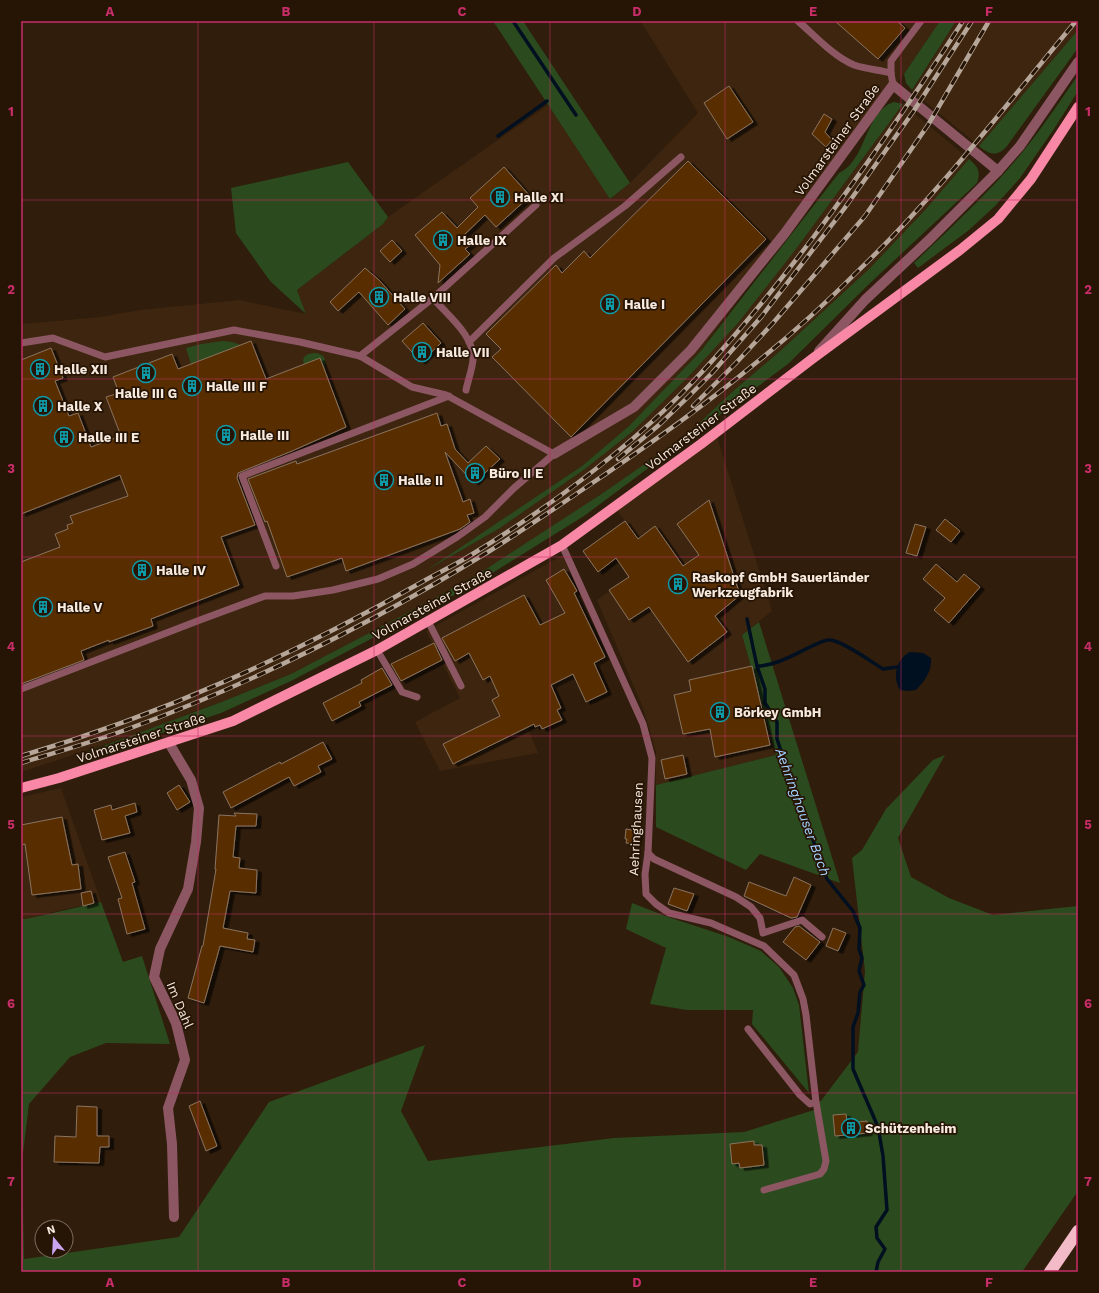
<svg xmlns="http://www.w3.org/2000/svg" width="1099" height="1293" font-family="'Work Sans',sans-serif">
<style>
.built{fill:#3d250f}
.green{fill:#2b4b1e}
.water{fill:#011020}
.lines{fill:none;stroke-linecap:round;stroke-linejoin:round}
.stream{stroke:#011020;stroke-width:3.5}
.building{fill:#592f00;stroke:#8a7360;filter:url(#shadow)}
.service{stroke:#8c5663;stroke-width:7}
.minor{stroke:#8c5663;stroke-width:10}
.primary{stroke:#f888a5;stroke-width:10}
.motorway{stroke:#f2bbc7;stroke-width:12}
.rail-casing{stroke:#b5a699;stroke-width:4.5}
.rail{stroke:#261404;stroke-width:3;stroke-dasharray:9;stroke-linecap:butt}
.grid{fill:none;stroke:#c72d68;stroke-width:1;stroke-opacity:0.55}
.labels{text-anchor:middle;dominant-baseline:central;stroke-width:3.5;stroke-linejoin:round;paint-order:stroke}
.street-label{font-size:13px;fill:#f7eadf;stroke:#261404}
.poi-label{font-size:13px;font-weight:bold;fill:#f7eadf;stroke:#261404;text-anchor:start}
.water-label{font-size:14px;font-style:italic;fill:#a2d2ff;stroke:#261404}
.neatline{fill:none;stroke:#c72d68;stroke-width:1.5}
.grid-label{font-size:13px;text-anchor:middle;font-weight:bold;fill:#c72d68}
</style>
<defs>
<filter id="shadow"><feDropShadow dx="4.5" dy="2.5" stdDeviation="0" flood-color="#0009"/></filter>
</defs>
<rect width="100%" height="100%" fill="#301d0c"/>
<g class="built">
<path d="M642,21H940L904,74L700,352L629,426L582,466L434,566L500,528L585,469L632,432L796,249L903,104L969,159L925,210L869,269L779,352L732,392L694,428L669,447L603,493L546,531L480,573L430,601L291,674L224,701L128,737L21,772V324L101,317L139,310L239,300L306,314L297,290L383,224L388,217L548,105L611,199L630,183L698,113L641,22Z"/>
<path d="M956,21H1078V30L979,146L912,91Z"/>
<path d="M717,437L772,611L742,635L776,755L656,785V752L643,708L597,600L628,577L616,558L640,542L615,507Z"/>
<path d="M563,555L592,630L610,660L519,706L538,753L440,771L415,722L460,698L426,631Z"/>
<path d="M61,788L101,902L65,909L26,919H21V797Z"/>
</g>
<g class="green">
<path d="M493,21H523L630,183L610,199Z"/>
<path d="M940,21H956L912,90L906,83L904,74Z"/>
<path d="M1078,30V48L1007,146C997,157 990,155 979,146Z"/>
<path d="M1078,75V91L1054,129L1020,178L995,206L969,230L918,268L914,263C946,232 979,202 1009,168C1035,139 1056,107 1078,75Z"/>
<path d="M894,102L903,104L796,249L738,323L688,377L632,432L585,469L500,528L427,570L582,466L629,426L700,352L839,173C864,162 865,120 886,106C888,104 891,103 894,102Z"/>
<path d="M969,159C978,167 981,171 977,183L868,285L788,364L584,516L473,585L293,680L221,713L88,758L86,752L128,737L224,701L291,674L430,601L480,573L603,493L669,447L694,428L732,392L779,352L869,269L925,210Z"/>
<path d="M348,162L388,217L383,224L297,290L306,314L270,281L236,233L231,188Z"/>
<path d="M223,341L232,342L241,345L191,364L186,348L201,344Z"/>
<path d="M314,353C324,353 328,360 324,369L320,358L304,364L303,361L304,357L308,354Z"/>
<path d="M759,622L840,883L760,854L746,870L656,827V785L776,755L742,635Z"/>
<path d="M945,755L898,838L911,877L949,898L993,915L1078,906V1191L1022,1272H21V919H26L101,902L123,962L142,956L170,1044L106,1043L70,1057L29,1104L22,1161L24,1259L179,1237L269,1102L425,1045L401,1111L428,1161L614,1138L744,1132L814,1110L858,1052L865,971L852,858L862,850L886,809L933,760Z"/>
<path d="M632,903L668,917L729,937L761,951L779,967L793,988L799,1005L809,1093L752,1024L753,1010H687L650,1004L666,948L626,929Z"/>
</g>
<path class="water" d="M910,652L923,653L931,658C932,671 925,681 916,690L908,691L900,690C892,677 896,659 910,652Z"/>
<g class="lines">
<g class="stream">
<path d="M513,21L576,115"/>
<path d="M498,136L547,101"/>
<path d="M747,619L757,666L765,689V703L777,722V739L782,754L827,879L853,911L860,928L859,949L862,958L859,971L864,985L860,992L858,1013L853,1027V1069L878,1127L883,1156L887,1210L876,1227L877,1238L885,1249L878,1262L876,1272"/>
<path d="M757,666C776,666 795,654 812,646C817,644 824,640 829,640C840,639 873,663 883,669L897,667"/>
</g>
</g>
<g class="building">
<path d="M835,21H897L905,28L878,59Z"/>
<path d="M729,86L753,122L727,139L704,103Z"/>
<path d="M824,114L832,119L825,132L832,140L826,147L812,134Z"/>
<path d="M688,161L766,239L571,437L492,357L501,349L486,334L556,265L562,273L584,251L590,258Z"/>
<path d="M504,167L530,196L496,227L485,215L464,235L472,244L465,249L470,254L438,283L440,265L415,235L442,212L457,228L478,207L470,198Z"/>
<path d="M392,240L402,251L390,262L380,251Z"/>
<path d="M365,268L379,280L405,309L388,325L359,292L338,311L330,302Z"/>
<path d="M423,323L441,343L421,362L402,341Z"/>
<path d="M251,341L266,379L320,358L346,427L292,451L238,473L237,478L255,525L221,537L239,585L151,619L153,626L109,642V640L81,651L84,660L21,684V562L60,547L55,534L68,529L67,525L73,523L70,516L128,496L120,475L21,514V360L51,348L63,378L55,381L69,416L78,413L91,447L121,436L106,397L119,393L113,377L172,354L178,369Z"/>
<path d="M437,413L441,426L447,424L455,449L468,463L486,446L500,459L474,483L445,452L463,502L470,499L474,513L467,515L470,522L460,529L346,571L342,558L287,577L267,521L265,522L248,479L296,461L297,464Z"/>
<path d="M709,500L740,595L715,616L727,632L688,662L649,607L629,620L609,590L629,577L616,558L598,572L583,551L625,521L638,539L655,526L683,566L699,555L677,524Z"/>
<path d="M945,519L960,531L951,542L936,530Z"/>
<path d="M915,524L926,527L917,556L906,553Z"/>
<path d="M936,564L957,582L964,574L980,587L949,623L934,610L945,598L923,579Z"/>
<path d="M564,569L577,591L574,593L605,657L594,663L607,692L586,702L573,674L551,685L561,708L557,710L562,720L542,729L540,725L535,727L534,724L453,764L443,744L500,716L492,700L499,696L490,676L483,680L469,653L455,661L442,638L524,595L540,625L565,613L546,580Z"/>
<path d="M434,643L442,660L401,681L391,664Z"/>
<path d="M752,666L770,745L715,757L710,729L683,734L674,695L691,691L689,680Z"/>
<path d="M382,668L392,685L359,702L361,706L332,721L323,703L362,683L361,680Z"/>
<path d="M323,742L332,759L318,766L321,772L294,786L289,777L231,808L223,792L280,762L281,764Z"/>
<path d="M683,755L687,774L665,779L661,760Z"/>
<path d="M179,785L190,802L177,810L167,793Z"/>
<path d="M135,803L137,812L125,816L130,833L102,840L94,810L111,805L112,810Z"/>
<path d="M234,813L257,814L256,826H236L233,857L240,858L239,868L257,870L256,893L230,891L223,928L248,933L247,939L255,940L253,952L220,946L204,1003L188,998L202,946H203L216,869H215L219,815L236,816Z"/>
<path d="M62,817L72,865L78,864L81,889L32,895L25,844L21,845V825Z"/>
<path d="M626,829L638,831L636,844L626,843L627,839H625Z"/>
<path d="M125,852L135,882L132,883L145,929L127,934L118,899L122,898L108,857Z"/>
<path d="M794,877L811,885L797,917L791,918L744,896L749,882L786,896Z"/>
<path d="M674,888L694,894L687,911L668,904Z"/>
<path d="M91,891L94,903L83,906L81,893Z"/>
<path d="M799,926L820,942L806,960L783,942L795,927Z"/>
<path d="M833,928L846,933L838,951L826,946Z"/>
<path d="M200,1101L217,1146L206,1151L189,1106Z"/>
<path d="M77,1106L97,1107V1136H109V1147H100L99,1163L54,1162L55,1136L76,1137Z"/>
<path d="M846,1114L847,1123L867,1121L868,1133L835,1136L833,1115Z"/>
<path d="M754,1141V1145H762L764,1165L740,1168L739,1163L732,1164L730,1144Z"/>
</g>
<g class="lines">
<g class="service">
<path d="M798,21C814,35 834,57 854,65C866,69 879,70 891,73"/>
<path d="M893,85L891,73V61L921,21"/>
<path d="M433,298C447,315 475,336 473,360C472,370 468,380 466,390"/>
<path d="M469,342L554,258L625,206L681,157"/>
<path d="M21,343L53,338L105,357L234,330L300,342L360,356L412,387L446,395L554,454L514,488L485,517L457,537L413,564L378,579L333,590L293,596H265L200,620L21,689"/>
<path d="M360,356L433,298L536,205"/>
<path d="M562,545L643,724L652,758L648,853L645,874L646,894L656,904L669,913L711,923L764,946L794,975L803,999L806,1015L816,1102L810,1104L800,1095L748,1029"/>
<path d="M276,566L242,476L449,396"/>
<path d="M428,621L461,686"/>
<path d="M377,650L402,692L417,697"/>
<path d="M648,853L654,859L736,897L751,907L760,918L763,933L802,920L822,937"/>
<path d="M764,1190L820,1174L824,1169L826,1161L816,1102"/>
</g>
<g class="minor">
<path d="M819,351L865,300L929,240L998,171"/>
<path d="M554,454L634,407L691,350L785,233L893,85L998,171L1020,146L1078,62"/>
<path d="M169,743L191,780L199,808L196,842L188,889L160,949L154,977L176,1023L185,1060L168,1108L172,1144L174,1217"/>
</g>
<path class="primary" d="M21,788L59,778L233,721L377,650L562,545L701,444L812,359L960,250L998,219L1031,179L1078,107"/>
<path class="motorway" d="M1050,1272L1078,1231"/>
<defs>
<g id="rail">
<path d="M693,406L736,363L773,323L865,216L928,125L989,21"/>
<path d="M618,459L659,425L686,399L712,373L762,316L844,209L913,112L972,21"/>
<path d="M21,756C164,714 293,655 422,582C438,573 455,565 471,555C546,509 618,457 681,394C728,346 771,293 812,239C865,168 915,95 963,21"/>
<path d="M21,763C57,752 93,742 128,729C254,683 374,622 488,552C520,532 551,511 582,490C640,451 698,411 752,366C790,336 826,303 860,269C939,193 1006,105 1076,21"/>
</g>
</defs>
<use href="#rail" class="rail-casing"/>
<use href="#rail" class="rail"/>
</g>
<path class="grid" d="M198,21V1272M374,21V1272M550,21V1272M725,21V1272M901,21V1272M21,200H1078M21,379H1078M21,557H1078M21,736H1078M21,914H1078M21,1093H1078"/>
<defs>
<symbol id="building-ring" viewBox="-11 -11 22 22"><circle r="9.5" fill="#261404" stroke="#0f9aa8" stroke-width="1.5"/><path d="M-4-6H4V6H1V3H-1V6H-4ZM-2.5-4.3h1.7v1.8h-1.7ZM.8-4.3h1.7v1.8H.8ZM-2.5-1h1.7V.8h-1.7ZM.8-1h1.7V.8H.8Z" fill="#0f9aa8"/></symbol>
</defs>
<g fill-rule="evenodd">
<use href="#building-ring" x="489" y="186" width="22" height="22"/>
<use href="#building-ring" x="432" y="229" width="22" height="22"/>
<use href="#building-ring" x="368" y="286" width="22" height="22"/>
<use href="#building-ring" x="599" y="293" width="22" height="22"/>
<use href="#building-ring" x="411" y="341" width="22" height="22"/>
<use href="#building-ring" x="29" y="358" width="22" height="22"/>
<use href="#building-ring" x="135" y="362" width="22" height="22"/>
<use href="#building-ring" x="181" y="375" width="22" height="22"/>
<use href="#building-ring" x="32" y="395" width="22" height="22"/>
<use href="#building-ring" x="215" y="424" width="22" height="22"/>
<use href="#building-ring" x="53" y="426" width="22" height="22"/>
<use href="#building-ring" x="464" y="462" width="22" height="22"/>
<use href="#building-ring" x="373" y="469" width="22" height="22"/>
<use href="#building-ring" x="131" y="559" width="22" height="22"/>
<use href="#building-ring" x="667" y="573" width="22" height="22"/>
<use href="#building-ring" x="32" y="596" width="22" height="22"/>
<use href="#building-ring" x="709" y="701" width="22" height="22"/>
<use href="#building-ring" x="840" y="1117" width="22" height="22"/>
</g>
<g class="labels">
<g class="street-label">
<text transform="translate(837 140) rotate(-54)">Volmarsteiner Straße</text>
<text transform="translate(701 427) rotate(-37)">Volmarsteiner Straße</text>
<text transform="translate(432 604) rotate(-29)">Volmarsteiner Straße</text>
<text transform="translate(141 738) rotate(-18)">Volmarsteiner Straße</text>
<text transform="translate(636 829) rotate(-87)">Aehringhausen</text>
<text transform="translate(180 1005) rotate(67)">Im Dahl</text>
</g>
<g class="poi-label">
<text x="514" y="197">Halle XI</text>
<text x="457" y="240">Halle IX</text>
<text x="393" y="297">Halle VIII</text>
<text x="624" y="304">Halle I</text>
<text x="436" y="352">Halle VII</text>
<text x="54" y="369">Halle XII</text>
<text x="206" y="386">Halle III F</text>
<text x="146" y="393" text-anchor="middle">Halle III G</text>
<text x="57" y="406">Halle X</text>
<text x="240" y="435">Halle III</text>
<text x="78" y="437">Halle III E</text>
<text x="489" y="473">Büro II E</text>
<text x="398" y="480">Halle II</text>
<text x="156" y="570">Halle IV</text>
<text x="692" y="577">Raskopf GmbH Sauerländer<tspan x="692" dy="15">Werkzeugfabrik</tspan></text>
<text x="57" y="607">Halle V</text>
<text x="734" y="712">Börkey GmbH</text>
<text x="865" y="1128">Schützenheim</text>
</g>
<g class="water-label">
<text transform="translate(803 812) rotate(70)">Aehringhauser Bach</text>
</g>
</g>
<rect width="1099" height="1293" fill="none" stroke="#261404" stroke-width="44"/>
<g transform="translate(54 1239) rotate(342)"><circle r="19" fill="#261404" stroke="#7a6a5c"/>
<path d="M0-3L7 15L0 10L-7 15Z" fill="#c8a5ee"/>
<text y="-6" font-size="11" font-weight="bold" text-anchor="middle" fill="#f7eadf">N</text>
</g>
<rect x="22" y="22" width="1055" height="1249" class="neatline"/>
<g class="grid-label">
<text x="110" y="16">A</text>
<text x="286" y="16">B</text>
<text x="462" y="16">C</text>
<text x="637" y="16">D</text>
<text x="813" y="16">E</text>
<text x="989" y="16">F</text>
<text x="11" y="116">1</text>
<text x="1088" y="116">1</text>
<text x="11" y="294">2</text>
<text x="1088" y="294">2</text>
<text x="11" y="473">3</text>
<text x="1088" y="473">3</text>
<text x="11" y="651">4</text>
<text x="1088" y="651">4</text>
<text x="11" y="829">5</text>
<text x="1088" y="829">5</text>
<text x="11" y="1008">6</text>
<text x="1088" y="1008">6</text>
<text x="11" y="1186">7</text>
<text x="1088" y="1186">7</text>
<text x="110" y="1287">A</text>
<text x="286" y="1287">B</text>
<text x="462" y="1287">C</text>
<text x="637" y="1287">D</text>
<text x="813" y="1287">E</text>
<text x="989" y="1287">F</text>
</g>
</svg>
